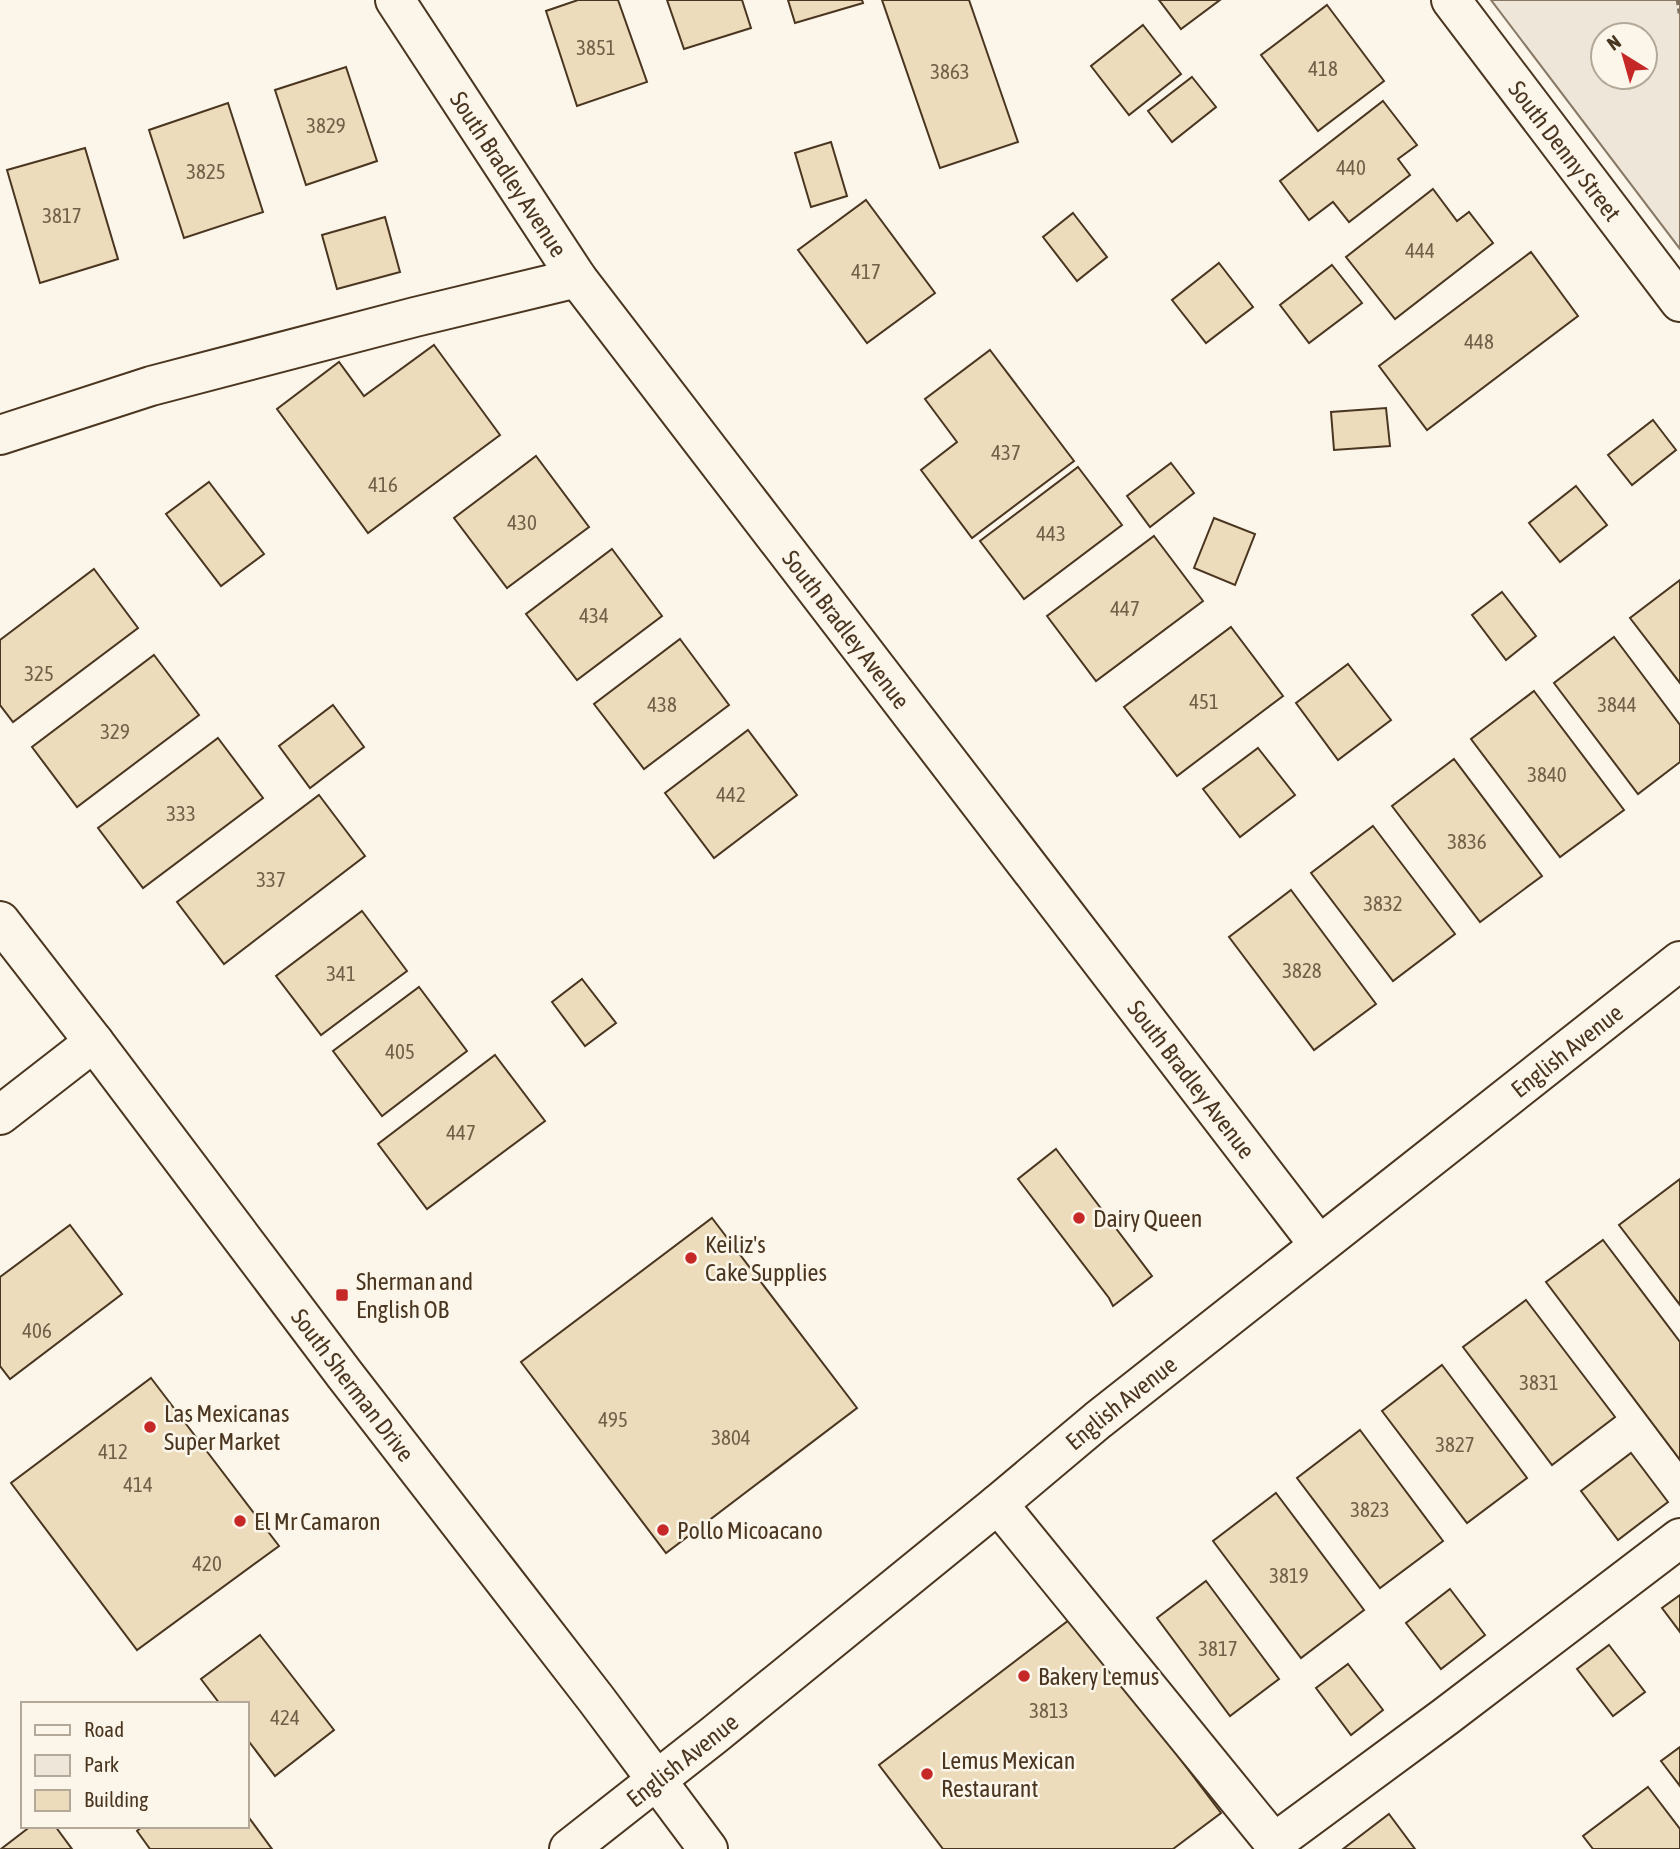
<svg xmlns="http://www.w3.org/2000/svg" width="1680" height="1849" font-family="'Asap Condensed',sans-serif">
<style>
.green{fill:#ede6d9;stroke:#887966;stroke-width:2;fill-rule:evenodd}
.building{fill:#ecdcbc;stroke:#4a3520;stroke-width:2}
.lines{fill:none;stroke-linecap:round;stroke-linejoin:round}
.minor-casing{stroke:#4a3520;stroke-width:42}
.major-casing{stroke:#4a3520;stroke-width:42}
.path{stroke:#7f6f5c;stroke-width:4.5;stroke-dasharray:5 3.5;stroke-linecap:butt}
.minor{stroke:#fbf6e9;stroke-width:38}
.major{stroke:#fbf6e9;stroke-width:38}
.poi-dot{fill:#c62828;stroke:#fbf6e9;stroke-width:2.5}
.labels{text-anchor:middle;dominant-baseline:central;stroke-width:5;stroke-linejoin:round;paint-order:stroke}
.number-label{font-size:21px;fill:#725f47}
.street-label{font-size:24px;fill:#4a3520;stroke:#fbf6e9}
.poi-label{font-size:24px;fill:#4a3520;stroke:#fbf6e9;text-anchor:start}
</style>
<rect width="100%" height="100%" fill="#fbf6e9"/>
<path class="green" d="M1491,0H1680V249ZM1603,35H1645V77H1603Z"/>
<g class="building">
<path d="M578,0H618L647,82L577,106L546,11Z"/>
<path d="M667,0H742L751,28L684,49Z"/>
<path d="M788,0H862L863,3L795,23Z"/>
<path d="M882,0H969L1018,142L940,168Z"/>
<path d="M1159,0H1220L1181,29Z"/>
<path d="M1327,5L1384,81L1318,131L1261,55Z"/>
<path d="M1143,25L1181,74L1129,115L1091,66Z"/>
<path d="M346,67L377,161L306,185L275,90Z"/>
<path d="M1192,77L1216,107L1172,142L1148,111Z"/>
<path d="M1383,101L1417,145L1398,159L1410,175L1349,222L1333,202L1309,220L1280,181Z"/>
<path d="M228,103L263,212L184,238L149,130Z"/>
<path d="M831,142L847,196L811,207L795,153Z"/>
<path d="M85,148L118,259L40,283L7,170Z"/>
<path d="M1433,189L1457,221L1469,212L1493,243L1395,319L1346,257Z"/>
<path d="M866,200L935,293L867,343L798,250Z"/>
<path d="M1073,213L1107,257L1077,281L1043,237Z"/>
<path d="M385,217L400,272L337,289L322,235Z"/>
<path d="M1531,252L1578,316L1427,430L1379,366Z"/>
<path d="M1219,263L1253,307L1206,343L1172,300Z"/>
<path d="M1332,265L1362,303L1309,343L1280,305Z"/>
<path d="M434,345L500,435L368,533L277,409L339,362L364,396Z"/>
<path d="M990,350L1074,461L972,538L921,470L957,442L925,399Z"/>
<path d="M1386,408L1390,446L1334,450L1331,412Z"/>
<path d="M1653,420L1676,450L1632,485L1608,455Z"/>
<path d="M536,456L589,527L507,588L454,518Z"/>
<path d="M1171,463L1194,493L1150,527L1127,496Z"/>
<path d="M1078,467L1122,525L1024,599L980,541Z"/>
<path d="M209,482L264,554L221,586L166,514Z"/>
<path d="M1576,486L1607,525L1560,562L1529,523Z"/>
<path d="M1214,518L1255,534L1235,585L1194,568Z"/>
<path d="M1154,536L1203,601L1096,681L1047,616Z"/>
<path d="M612,549L662,616L577,680L526,614Z"/>
<path d="M94,569L138,628L13,722L0,705V640Z"/>
<path d="M1680,580V683L1630,618Z"/>
<path d="M1502,592L1536,636L1506,660L1472,615Z"/>
<path d="M1231,627L1283,696L1177,776L1124,707Z"/>
<path d="M1614,637L1680,725V762L1638,794L1554,683Z"/>
<path d="M680,639L729,705L644,769L594,704Z"/>
<path d="M154,655L199,715L77,807L32,747Z"/>
<path d="M1348,664L1391,720L1338,760L1296,703Z"/>
<path d="M1534,691L1624,810L1560,857L1471,739Z"/>
<path d="M333,705L364,747L310,788L279,746Z"/>
<path d="M748,730L797,795L714,858L665,793Z"/>
<path d="M218,738L263,798L143,888L98,828Z"/>
<path d="M1258,748L1295,795L1240,837L1203,789Z"/>
<path d="M1454,759L1542,876L1480,922L1392,806Z"/>
<path d="M319,795L365,856L224,964L177,902Z"/>
<path d="M1373,826L1455,934L1393,981L1311,873Z"/>
<path d="M1291,890L1376,1004L1314,1050L1229,937Z"/>
<path d="M362,911L407,971L321,1035L276,976Z"/>
<path d="M582,979L616,1023L585,1046L552,1002Z"/>
<path d="M419,987L467,1051L382,1116L333,1051Z"/>
<path d="M495,1055L545,1121L427,1209L378,1144Z"/>
<path d="M1056,1149L1152,1276L1113,1306L1109,1298L1018,1179Z"/>
<path d="M1680,1179V1305L1619,1225Z"/>
<path d="M712,1218L857,1408L666,1553L521,1362Z"/>
<path d="M70,1225L122,1294L10,1379L0,1366V1277Z"/>
<path d="M1603,1240L1680,1342V1460L1546,1282Z"/>
<path d="M1526,1300L1615,1417L1552,1465L1463,1347Z"/>
<path d="M1442,1365L1527,1478L1467,1523L1382,1411Z"/>
<path d="M151,1378L279,1546L137,1650L11,1483Z"/>
<path d="M1360,1430L1443,1541L1380,1588L1297,1478Z"/>
<path d="M1631,1453L1668,1502L1618,1540L1581,1491Z"/>
<path d="M1276,1493L1364,1610L1301,1658L1213,1541Z"/>
<path d="M1206,1581L1279,1679L1230,1716L1157,1618Z"/>
<path d="M1450,1589L1485,1635L1441,1669L1406,1623Z"/>
<path d="M1680,1595V1632L1662,1608Z"/>
<path d="M1073,1617L1221,1813L1173,1849H943L879,1765Z"/>
<path d="M260,1635L334,1730L275,1776L247,1739V1704H220L201,1679Z"/>
<path d="M1609,1645L1645,1692L1613,1716L1577,1669Z"/>
<path d="M1348,1664L1383,1710L1351,1735L1316,1688Z"/>
<path d="M1680,1747V1786L1661,1761Z"/>
<path d="M1648,1787L1680,1829V1849H1593L1583,1836Z"/>
<path d="M1389,1814L1415,1849H1343Z"/>
<path d="M247,1815L272,1849H150L137,1831L143,1826H247Z"/>
<path d="M31,1826H55L72,1849H1Z"/>
</g>
<g class="lines">
<defs>
<g id="minor">
<path id="s1" d="M395,0L577,278L1319,1245"/>
<path id="s2" d="M1451,0L1680,302"/>
<path d="M0,435L151,386L415,317L577,278"/>
<path d="M0,1115L94,1042"/>
<path d="M998,1504L1279,1849"/>
<path d="M1274,1843L1445,1717L1680,1538"/>
</g>
<g id="major">
<path id="s3" d="M0,921L94,1042L345,1375L596,1699L708,1849"/>
<path id="s4" d="M569,1849L714,1735L998,1504L1098,1420L1680,961"/>
</g>
</defs>
<use href="#minor" class="minor-casing"/>
<use href="#major" class="major-casing"/>
<path class="path" d="M1678,0L1680,14"/>
<use href="#minor" class="minor"/>
<use href="#major" class="major"/>
</g>
<g class="poi-dot">
<circle cx="1079" cy="1218" r="7"/>
<circle cx="691" cy="1258" r="7"/>
<rect x="335" y="1288" width="14" height="14" rx="3.5"/>
<circle cx="150" cy="1427" r="7"/>
<circle cx="240" cy="1521" r="7"/>
<circle cx="663" cy="1530" r="7"/>
<circle cx="1024" cy="1676" r="7"/>
<circle cx="927" cy="1774" r="7"/>
</g>
<g class="labels">
<g class="number-label">
<text x="596" y="47">3851</text>
<text x="1323" y="68">418</text>
<text x="950" y="71">3863</text>
<text x="326" y="125">3829</text>
<text x="1351" y="167">440</text>
<text x="206" y="171">3825</text>
<text x="62" y="215">3817</text>
<text x="1420" y="250">444</text>
<text x="866" y="271">417</text>
<text x="1479" y="341">448</text>
<text x="1006" y="452">437</text>
<text x="383" y="484">416</text>
<text x="522" y="522">430</text>
<text x="1051" y="533">443</text>
<text x="1125" y="608">447</text>
<text x="594" y="615">434</text>
<text x="39" y="673">325</text>
<text x="1204" y="701">451</text>
<text x="662" y="704">438</text>
<text x="1617" y="704">3844</text>
<text x="115" y="731">329</text>
<text x="1547" y="774">3840</text>
<text x="731" y="794">442</text>
<text x="181" y="813">333</text>
<text x="1467" y="841">3836</text>
<text x="271" y="879">337</text>
<text x="1383" y="903">3832</text>
<text x="1302" y="970">3828</text>
<text x="341" y="973">341</text>
<text x="400" y="1051">405</text>
<text x="461" y="1132">447</text>
<text x="37" y="1330">406</text>
<text x="1539" y="1382">3831</text>
<text x="613" y="1419">495</text>
<text x="731" y="1437">3804</text>
<text x="1455" y="1444">3827</text>
<text x="113" y="1451">412</text>
<text x="138" y="1484">414</text>
<text x="1370" y="1509">3823</text>
<text x="207" y="1563">420</text>
<text x="1289" y="1575">3819</text>
<text x="1218" y="1648">3817</text>
<text x="1049" y="1710">3813</text>
<text x="285" y="1717">424</text>
</g>
<g class="street-label">
<text stroke="none"><textPath href="#s2" startOffset="189">South Denny Street</textPath></text>
<text stroke="none"><textPath href="#s1" startOffset="208">South Bradley Avenue</textPath></text>
<text stroke="none"><textPath href="#s1" startOffset="775">South Bradley Avenue</textPath></text>
<text stroke="none"><textPath href="#s4" startOffset="1278">English Avenue</textPath></text>
<text stroke="none"><textPath href="#s1" startOffset="1342">South Bradley Avenue</textPath></text>
<text stroke="none"><textPath href="#s3" startOffset="583">South Sherman Drive</textPath></text>
<text stroke="none"><textPath href="#s4" startOffset="710">English Avenue</textPath></text>
<text stroke="none"><textPath href="#s4" startOffset="144">English Avenue</textPath></text>
</g>
<g class="poi-label">
<text x="1093" y="1218">Dairy Queen</text>
<text x="705" y="1244">Keiliz's<tspan x="705" dy="28">Cake Supplies</tspan></text>
<text x="356" y="1281">Sherman and<tspan x="356" dy="28">English OB</tspan></text>
<text x="164" y="1413">Las Mexicanas<tspan x="164" dy="28">Super Market</tspan></text>
<text x="254" y="1521">El Mr Camaron</text>
<text x="677" y="1530">Pollo Micoacano</text>
<text x="1038" y="1676">Bakery Lemus</text>
<text x="941" y="1760">Lemus Mexican<tspan x="941" dy="28">Restaurant</tspan></text>
</g>
</g>
<rect x="21" y="1702" width="228" height="126" fill="#fbf6e9" stroke="#b4a999" stroke-width="2"/>
<rect x="35" y="1725" width="35" height="10" fill="#fbf6e9" stroke="#b4a999" stroke-width="2"/>
<text x="84" y="1737" font-size="21" fill="#4a3520">Road</text>
<rect x="35" y="1755" width="35" height="21" fill="#ede6d9" stroke="#b4a999" stroke-width="2"/>
<text x="84" y="1772" font-size="21" fill="#4a3520">Park</text>
<rect x="35" y="1790" width="35" height="21" fill="#ecdcbc" stroke="#b4a999" stroke-width="2"/>
<text x="84" y="1807" font-size="21" fill="#4a3520">Building</text>
<g transform="translate(1624 56) rotate(323)"><circle r="33" fill="#fbf6e9" stroke="#b4a999" stroke-width="2"/>
<path d="M0-5L12 26L0 18L-12 26Z" fill="#c62828"/>
<text y="-10" font-size="19" font-weight="bold" text-anchor="middle" fill="#4a3520">N</text>
</g>
</svg>
